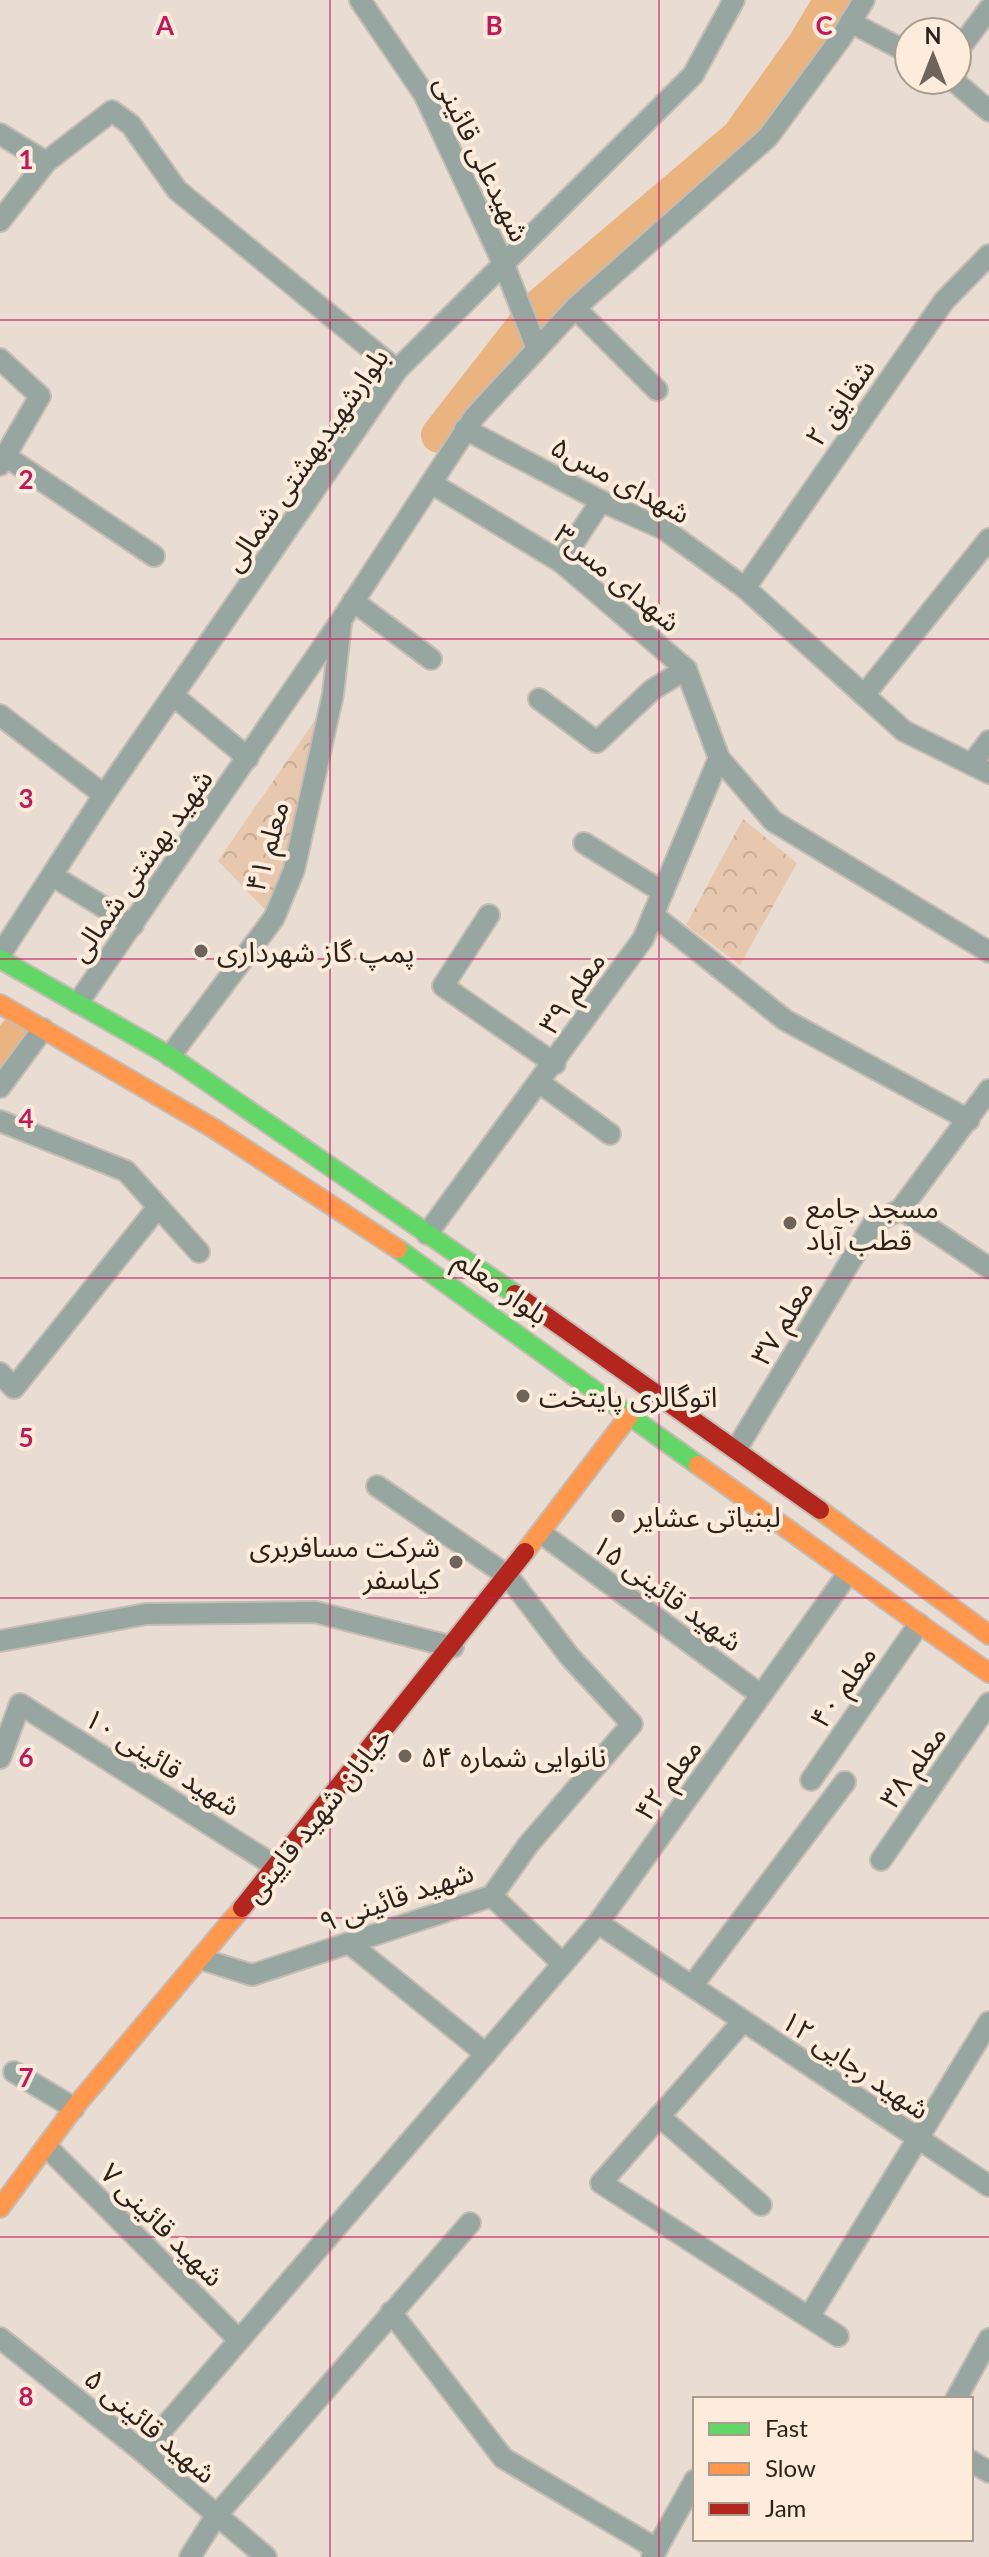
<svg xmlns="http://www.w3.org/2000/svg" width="989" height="2557" font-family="Lato,'Noto Sans Arabic',sans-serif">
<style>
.forest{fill:url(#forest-crowns)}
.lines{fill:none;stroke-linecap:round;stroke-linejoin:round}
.river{stroke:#e9b480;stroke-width:36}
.street-casing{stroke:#c5bcb4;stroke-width:24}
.fast-casing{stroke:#c5bcb4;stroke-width:22}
.slow-casing{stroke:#c5bcb4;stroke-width:22}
.jam-casing{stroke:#c5bcb4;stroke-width:22}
.street{stroke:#97a6a0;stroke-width:20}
.fast{stroke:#63d668;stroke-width:18}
.slow{stroke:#ff974d;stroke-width:18}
.jam{stroke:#b3261e;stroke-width:18}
.grid{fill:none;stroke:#c2185b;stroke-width:2;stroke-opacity:0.55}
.poi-dot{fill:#6e645b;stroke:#fdebdb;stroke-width:3}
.labels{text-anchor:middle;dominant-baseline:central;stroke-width:8;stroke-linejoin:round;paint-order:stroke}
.street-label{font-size:28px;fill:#2b231b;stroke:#fdebdb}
.poi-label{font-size:28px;fill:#2b231b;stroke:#fdebdb;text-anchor:start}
.grid-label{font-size:26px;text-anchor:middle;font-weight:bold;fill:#c2185b;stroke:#fdebdb;stroke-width:8;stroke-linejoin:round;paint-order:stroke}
</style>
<defs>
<pattern id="forest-crowns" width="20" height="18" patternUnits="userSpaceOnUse" patternTransform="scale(2)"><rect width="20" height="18" fill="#e7c8ae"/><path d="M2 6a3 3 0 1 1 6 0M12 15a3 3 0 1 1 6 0" fill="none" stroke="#c6ac95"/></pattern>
</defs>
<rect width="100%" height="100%" fill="#e9ddd3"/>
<g class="forest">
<path d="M333,694L282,927L218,861Z"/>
<path d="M743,819L797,863L740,965L686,925Z"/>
</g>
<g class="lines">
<g class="river">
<path d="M439,435L538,308L739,137L805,45L832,0"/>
<path d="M0,1055L17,1033"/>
</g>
<defs>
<g id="street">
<path d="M360,0L424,94L504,265L537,349"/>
<path d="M850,22L909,53"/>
<path d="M957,52L989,9"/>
<path d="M953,80L989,111"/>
<path d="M0,134L46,162L112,111L131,125L177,190L397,370"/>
<path d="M0,221L46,162"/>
<path d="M575,308L657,390"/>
<path d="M0,359L40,396L0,465"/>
<path d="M465,429L601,501L664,529L745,588L904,731L989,773"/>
<path d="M7,457L154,556"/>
<path d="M431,483L561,562L686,669L719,758L773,821L989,952"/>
<path d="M561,562L601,501"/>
<path d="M745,588L944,301L989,255"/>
<path d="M353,601L431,659"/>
<path d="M865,694L989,539"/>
<path d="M175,697L248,758"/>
<path d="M539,699L597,742L652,690L686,669"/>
<path d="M0,715L104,795"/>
<path d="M973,762L989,741"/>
<path d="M584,843L663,892"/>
<path d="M53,876L133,925"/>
<path d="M489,915L443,986L555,1064"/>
<path d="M653,915L785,1020L969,1120"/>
<path d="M0,955L104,795L397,370L693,75L734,0"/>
<path d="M78,1003L342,619L475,416L575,308L768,137L841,38L864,0"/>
<path d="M170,1056L274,918L294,870L333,694L341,623"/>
<path d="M540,1083L610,1134"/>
<path d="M0,1087L43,1029"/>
<path d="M0,1121L126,1171L199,1252"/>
<path d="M901,1209L989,1268"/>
<path d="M427,1234L643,939L719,758"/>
<path d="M0,1373L14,1388L158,1207"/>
<path d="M737,1448L873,1224L901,1209L989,1090"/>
<path d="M541,1533L761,1695"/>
<path d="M847,1575L598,1923L989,2186"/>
<path d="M0,1641L146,1614L315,1612L453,1647"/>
<path d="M0,1758L20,1704L275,1866"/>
<path d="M811,1780L919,1624"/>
<path d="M881,1860L989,1703"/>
<path d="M492,1896L563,1964"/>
<path d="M349,1943L486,2054"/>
<path d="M201,1959L252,1975L492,1896L528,1845L632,1724L570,1657L508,1576L377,1486"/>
<path d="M692,1986L845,1782"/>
<path d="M743,2021L601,2183L838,2336"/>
<path d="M14,2072L74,2108"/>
<path d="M659,2116L761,2205"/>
<path d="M48,2148L239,2340"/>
<path d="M391,2312L503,2458L657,2549"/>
<path d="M809,2317L989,2022"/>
<path d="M0,2338L143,2452L266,2557"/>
<path d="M956,2399L989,2339"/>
<path d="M143,2452L598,1923"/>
<path d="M971,2461L989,2472"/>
<path d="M190,2557L216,2516L470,2223"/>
<path d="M652,2557L695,2480"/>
</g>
<g id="fast">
<path d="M0,959L170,1056L515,1294"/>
<path d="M398,1249L698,1465"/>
</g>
<g id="slow">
<path d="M0,1004L213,1128L398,1249"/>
<path d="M698,1465C796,1534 891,1605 989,1673"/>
<path d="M820,1510L989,1635"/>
<path d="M525,1552L629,1416"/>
<path d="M0,2208L74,2108L242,1908"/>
</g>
<g id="jam">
<path d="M515,1294L820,1510"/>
<path d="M242,1908L525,1552"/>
</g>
</defs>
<use href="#street" class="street-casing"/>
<use href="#fast" class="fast-casing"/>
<use href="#slow" class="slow-casing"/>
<use href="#jam" class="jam-casing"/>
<use href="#street" class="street"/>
<use href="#fast" class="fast"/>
<use href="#slow" class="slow"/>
<use href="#jam" class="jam"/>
</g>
<path class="grid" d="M330,0V2557M659,0V2557M0,320H989M0,639H989M0,959H989M0,1278H989M0,1598H989M0,1918H989M0,2237H989"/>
<g class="poi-dot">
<circle cx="201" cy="951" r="8"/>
<circle cx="790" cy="1223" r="8"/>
<circle cx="523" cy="1396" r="8"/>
<circle cx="618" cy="1516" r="8"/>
<circle cx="456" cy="1562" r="8"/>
<circle cx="405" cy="1756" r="8"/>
</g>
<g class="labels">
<g class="street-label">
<text transform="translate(483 158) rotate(64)">شهیدعلی قائینی</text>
<text transform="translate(839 402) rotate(-55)">شقایق ۲</text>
<text transform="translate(305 459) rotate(-55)">بلوارشهیدبهشتی شمالی</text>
<text transform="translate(621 479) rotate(28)">شهدای مس۵</text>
<text transform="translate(618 577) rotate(39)">شهدای مس۳</text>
<text transform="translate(266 846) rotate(-74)">معلم ۴۱</text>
<text transform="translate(140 865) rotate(-55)">شهید بهشتی شمالی</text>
<text transform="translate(571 992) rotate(-55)">معلم ۳۹</text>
<text transform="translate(502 1286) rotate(35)">بلوار معلم</text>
<text transform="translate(781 1322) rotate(-59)">معلم ۳۷</text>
<text transform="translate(668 1592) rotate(36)">شهید قائینی ۱۵</text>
<text transform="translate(842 1686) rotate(-55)">معلم ۴۰</text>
<text transform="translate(163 1761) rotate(32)">شهید قائینی ۱۰</text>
<text transform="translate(912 1766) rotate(-55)">معلم ۳۸</text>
<text transform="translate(667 1779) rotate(-54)">معلم ۴۲</text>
<text transform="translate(317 1814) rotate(-51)">خیابان شهید قایینی</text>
<text transform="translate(396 1896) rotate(-19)">شهید قائینی ۹</text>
<text transform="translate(856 2064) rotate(34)">شهید رجایی ۱۲</text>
<text transform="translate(163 2224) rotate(45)">شهید قائینی ۷</text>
<text transform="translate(151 2425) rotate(40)">شهید قائینی ۵</text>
</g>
<g class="poi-label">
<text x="217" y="951">پمپ گاز شهرداری</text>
<text x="806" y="1207">مسجد جامع<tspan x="806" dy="32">قطب آباد</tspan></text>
<text x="539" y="1396">اتوگالری پایتخت</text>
<text x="634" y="1516">لبنیاتی عشایر</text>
<text x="440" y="1546" text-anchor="end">شرکت مسافربری<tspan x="440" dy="32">کیاسفر</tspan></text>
<text x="421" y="1756">نانوایی شماره ۵۴</text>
</g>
</g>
<g class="grid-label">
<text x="165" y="35">A</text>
<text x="494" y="35">B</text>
<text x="824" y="35">C</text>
<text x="26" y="169">1</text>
<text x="26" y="489">2</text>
<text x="26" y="808">3</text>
<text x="26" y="1128">4</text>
<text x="26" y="1447">5</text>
<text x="26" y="1767">6</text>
<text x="26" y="2087">7</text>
<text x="26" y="2406">8</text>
</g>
<rect x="693" y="2397" width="280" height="144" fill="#fdebdb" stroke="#a99b8e" stroke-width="2"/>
<rect x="709" y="2423" width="40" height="12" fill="#63d668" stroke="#a99b8e" stroke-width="2"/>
<text x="765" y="2437" font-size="24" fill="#2b231b">Fast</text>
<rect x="709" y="2463" width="40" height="12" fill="#ff974d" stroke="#a99b8e" stroke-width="2"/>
<text x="765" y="2477" font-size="24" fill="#2b231b">Slow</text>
<rect x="709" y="2503" width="40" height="12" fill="#b3261e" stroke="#a99b8e" stroke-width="2"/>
<text x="765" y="2517" font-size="24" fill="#2b231b">Jam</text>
<g transform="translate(933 56)"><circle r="38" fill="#fdebdb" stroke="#a99b8e" stroke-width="2"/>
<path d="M0-6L14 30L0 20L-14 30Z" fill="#6e645b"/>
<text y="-12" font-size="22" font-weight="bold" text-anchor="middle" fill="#2b231b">N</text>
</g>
</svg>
